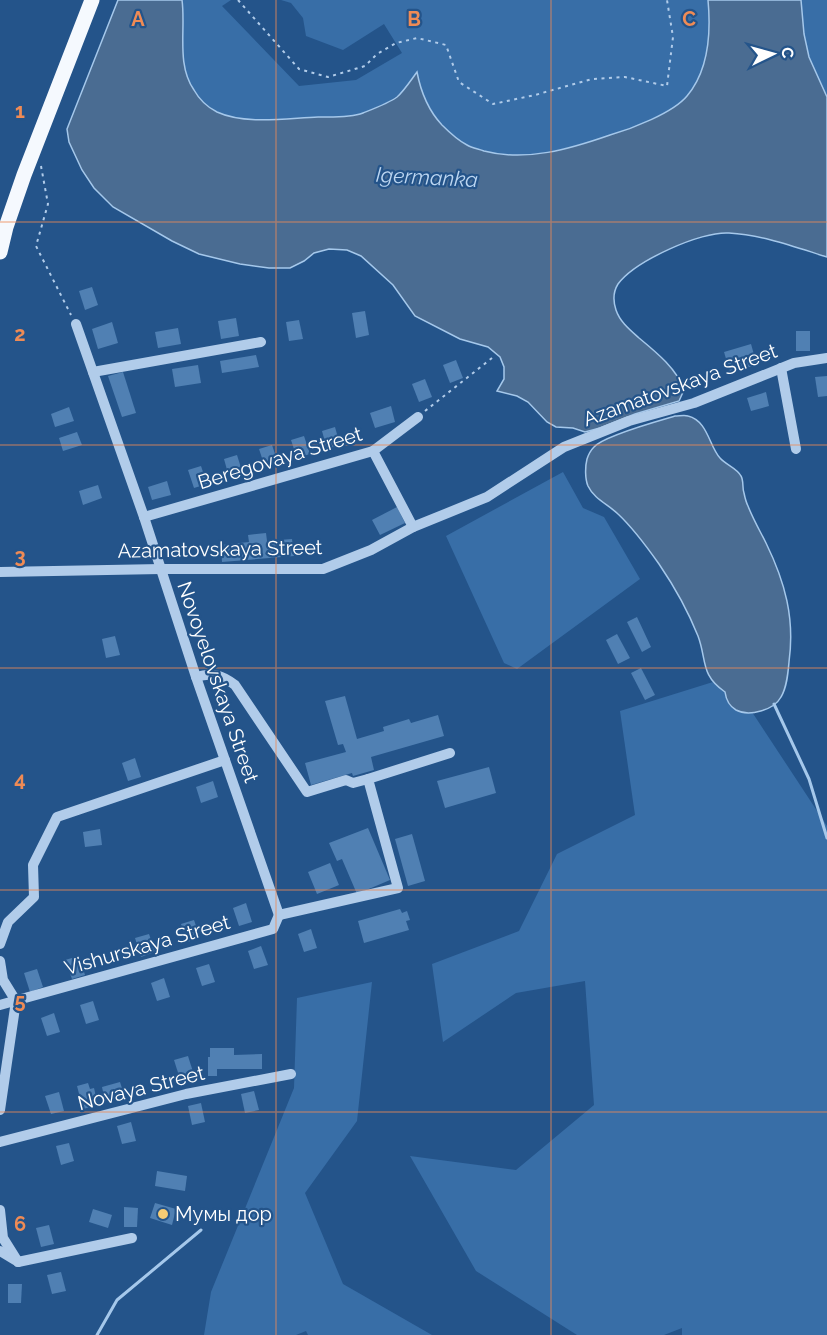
<svg xmlns="http://www.w3.org/2000/svg" width="827" height="1335" font-family="Raleway,sans-serif">
<style>
.green{fill:#386ea7}
.water{fill:#4a6c92;stroke:#a5c8eb;stroke-width:1.5}
.lines{fill:none;stroke-linecap:round;stroke-linejoin:round}
.stream{stroke:#a5c8eb;stroke-width:3}
.building{fill:#5080b3}
.path{stroke:#b1ccea;stroke-width:2;stroke-dasharray:3 4.5;stroke-linecap:butt}
.minor{stroke:#b1ccea;stroke-width:10}
.major{stroke:#f5f9fe;stroke-width:15}
.grid{fill:none;stroke:#ef8b55;stroke-width:1.5;stroke-opacity:0.55}
.poi-dot{fill:#f5cb74;stroke:#24548a;stroke-width:2}
.labels{text-anchor:middle;dominant-baseline:central;stroke-width:4.5;stroke-linejoin:round;paint-order:stroke}
.street-label{font-size:20px;fill:#fff;stroke:#24548a}
.poi-label{font-size:20px;fill:#fff;stroke:#24548a;text-anchor:start}
.water-label{font-size:21px;font-style:italic;fill:#bcd6f1;stroke:#24548a}
.grid-label{font-size:20px;text-anchor:middle;font-weight:bold;fill:#ef8b55;stroke:#24548a;stroke-width:4.5;stroke-linejoin:round;paint-order:stroke}
</style>
<rect width="100%" height="100%" fill="#24548a"/>
<g class="green">
<path d="M182,0H231L222,6L299,86L356,80L402,53L384,24L343,50L306,36L303,18L291,3L281,0H708C711,32 709,70 687,96C673,113 631,129 610,135C570,148 527,162 485,151C479,149 473,148 468,146C458,141 450,133 443,125C429,110 421,94 417,73C411,81 404,91 396,97C387,103 373,109 363,113C349,118 331,117 317,117C287,118 244,125 217,112C207,107 199,99 193,90C176,64 186,29 182,0Z"/>
<path d="M801,0H827V97L809,57L804,34Z"/>
<path d="M563,472L583,508L604,517L640,579L517,669L504,663L446,536Z"/>
<path d="M729,677L827,826V1335H682V1328L664,1335H577L476,1271L410,1156L516,1170L594,1105L585,981L516,993L443,1042L432,964L519,931L557,854L635,815L620,711Z"/>
<path d="M372,982L357,1121L305,1193L343,1284L432,1335H308L306,1331L296,1335H204L211,1292L294,1088L297,998Z"/>
</g>
<g class="water">
<path d="M118,0H182C186,29 176,64 194,90C199,99 207,107 217,112C245,125 288,118 318,117C332,117 350,118 363,113C373,109 389,103 397,97C404,91 411,80 417,72C421,93 428,110 442,125C450,133 457,140 467,145C472,148 479,149 484,151C526,162 570,149 610,135C631,129 673,113 687,96C709,70 711,32 708,0H801L804,34L809,57L827,97V257C795,247 763,235 729,233C701,231 635,261 618,284C613,292 613,301 616,310C620,322 630,330 639,338C656,352 677,369 684,390L679,401L635,414L600,428L585,432L573,428L556,427L547,422L528,402L517,396L497,391L504,379V367L500,357L488,347L460,339L415,316L393,285L361,256L347,250L329,249L314,253L304,261L290,268H269L240,264L199,254L172,241L113,207L94,188L82,170L69,142L67,129Z"/>
<path d="M675,416C679,416 685,415 688,416C708,421 709,446 720,458C726,465 737,468 741,476C744,481 742,488 744,493C745,498 746,502 748,506C753,519 760,531 766,543C785,582 795,618 789,662C788,673 787,687 781,697C774,710 749,717 736,710C729,706 726,699 725,692C700,675 707,660 698,636C688,611 674,586 659,564C647,547 633,528 618,514C609,505 594,499 588,486C585,479 585,467 587,459C588,456 591,450 594,447C603,436 658,421 675,416Z"/>
</g>
<g class="lines">
<g class="stream">
<path d="M774,704L809,779L827,838"/>
<path d="M97,1335L117,1300L201,1230"/>
</g>
</g>
<g class="building">
<path d="M92,287L98,305L85,310L79,291Z"/>
<path d="M365,311L369,335L356,338L352,313Z"/>
<path d="M236,318L239,336L221,339L218,321Z"/>
<path d="M299,320L303,339L289,341L286,322Z"/>
<path d="M112,322L118,343L98,349L92,329Z"/>
<path d="M178,328L181,344L158,348L155,332Z"/>
<rect x="796" y="331" width="14" height="20"/>
<path d="M751,344L757,365L730,372L724,352Z"/>
<path d="M256,355L259,367L222,373L220,361Z"/>
<path d="M456,360L463,378L450,383L443,365Z"/>
<path d="M198,365L201,383L175,387L172,369Z"/>
<path d="M123,372L136,413L122,417L108,376Z"/>
<path d="M827,376V396L818,397L815,377Z"/>
<path d="M425,379L432,397L419,402L412,384Z"/>
<path d="M766,392L769,406L751,411L747,398Z"/>
<path d="M391,406L395,422L375,428L370,413Z"/>
<path d="M69,407L74,421L55,427L51,414Z"/>
<path d="M335,427L340,445L327,449L322,431Z"/>
<path d="M77,432L82,445L63,451L59,438Z"/>
<path d="M304,436L310,454L297,458L291,440Z"/>
<path d="M272,445L278,463L265,467L259,449Z"/>
<path d="M237,455L243,474L229,477L224,459Z"/>
<path d="M201,466L207,484L194,488L188,470Z"/>
<path d="M167,481L171,495L152,500L148,487Z"/>
<path d="M98,485L102,498L83,505L79,491Z"/>
<path d="M397,507L405,523L380,535L372,520Z"/>
<path d="M266,533L267,541L292,539L294,556L222,562L221,545L249,542L248,535Z"/>
<path d="M637,617L651,647L642,652L627,622Z"/>
<path d="M617,634L630,658L618,664L606,640Z"/>
<path d="M115,636L120,655L106,658L102,639Z"/>
<path d="M641,668L655,695L645,700L631,673Z"/>
<path d="M345,696L357,739L384,731L383,727L409,719L411,723L438,715L444,736L371,757L374,770L353,776L352,773L311,785L305,763L346,752L343,744L338,745L325,701Z"/>
<path d="M135,758L141,777L128,781L122,763Z"/>
<path d="M489,767L496,793L445,808L437,781Z"/>
<path d="M213,781L218,797L201,803L196,787Z"/>
<path d="M368,828L390,880L357,894L342,859L337,861L329,843Z"/>
<path d="M100,829L102,845L85,847L83,832Z"/>
<path d="M412,834L425,881L408,886L395,839Z"/>
<path d="M330,863L339,885L317,894L308,872Z"/>
<path d="M246,903L252,922L239,926L233,908Z"/>
<path d="M400,909L402,913L407,911L410,920L406,921L409,930L364,943L358,921Z"/>
<path d="M194,920L200,938L187,942L181,924Z"/>
<path d="M311,929L317,948L304,952L298,934Z"/>
<path d="M149,934L155,952L141,957L135,938Z"/>
<path d="M261,946L268,965L254,969L248,951Z"/>
<path d="M79,956L85,975L72,979L65,960Z"/>
<path d="M209,964L215,982L202,986L196,968Z"/>
<path d="M37,969L43,987L30,992L24,973Z"/>
<path d="M164,978L170,997L157,1001L151,983Z"/>
<path d="M93,1001L99,1020L86,1024L80,1005Z"/>
<path d="M54,1013L60,1032L47,1036L41,1018Z"/>
<path d="M210,1048H234V1055L262,1054V1069H217V1076H208V1057H210Z"/>
<path d="M188,1056L194,1075L180,1079L174,1060Z"/>
<path d="M120,1082L124,1095L105,1101L102,1087Z"/>
<path d="M88,1083L90,1089L94,1088L98,1105L83,1109L77,1086Z"/>
<path d="M254,1091L259,1110L245,1113L241,1094Z"/>
<path d="M59,1092L64,1111L51,1114L45,1096Z"/>
<path d="M201,1103L205,1122L192,1125L188,1106Z"/>
<path d="M131,1122L136,1141L122,1144L117,1126Z"/>
<path d="M69,1143L74,1161L61,1165L56,1146Z"/>
<path d="M157,1171L187,1176L185,1191L155,1186Z"/>
<path d="M155,1203L176,1209L172,1225L150,1218Z"/>
<path d="M124,1207L138,1208L137,1227H124Z"/>
<path d="M93,1209L112,1215L108,1228L89,1222Z"/>
<path d="M49,1225L54,1244L41,1247L36,1228Z"/>
<path d="M61,1272L66,1291L52,1294L47,1275Z"/>
<path d="M8,1284H22L21,1303H8Z"/>
</g>
<g class="lines">
<g class="path">
<path d="M238,0L299,69L328,77L365,66L377,54L396,43L417,38L446,45L459,82L493,104L535,95L592,79L625,77L667,86L673,37L667,0"/>
<path d="M41,166L48,204L36,246L71,315"/>
<path d="M425,411L492,358"/>
</g>
<g class="minor">
<path d="M76,324L144,517L196,677L279,915"/>
<path d="M781,368L796,449"/>
<path d="M93,372L261,342"/>
<path d="M373,451L413,527"/>
<path d="M144,517L373,451L418,417"/>
<path d="M0,572L161,569H323L371,550L413,527L487,497L564,447L629,421L694,403L794,363L827,358"/>
<path d="M196,677C212,672 222,675 235,685L307,792L346,780L353,783L368,779"/>
<path d="M279,915L398,888L368,779L450,753"/>
<path d="M0,944L8,922L34,897L33,865L57,817L225,760"/>
<path d="M0,961L3,980L16,1001L0,1110"/>
<path d="M0,1005L273,929L279,915"/>
<path d="M0,1142L186,1094L291,1074"/>
<path d="M0,1210L3,1238L18,1262"/>
<path d="M0,1251L15,1260"/>
<path d="M18,1262L132,1238"/>
</g>
<path class="major" d="M0,252L6,227L24,175L92,0"/>
</g>
<path class="grid" d="M276,0V1335M551,0V1335M0,222H827M0,445H827M0,668H827M0,890H827M0,1112H827"/>
<circle class="poi-dot" cx="163" cy="1214" r="6"/>
<g class="labels">
<g class="street-label">
<text transform="translate(680 385) rotate(-20)">Azamatovskaya Street</text>
<text transform="translate(280 458) rotate(-17)">Beregovaya Street</text>
<text transform="translate(220 549) rotate(-1)">Azamatovskaya Street</text>
<text transform="translate(218 682) rotate(71)">Novoyelovskaya Street</text>
<text transform="translate(147 945) rotate(-16)">Vishurskaya Street</text>
<text transform="translate(141 1088) rotate(-14)">Novaya Street</text>
</g>
<g class="poi-label">
<text x="175" y="1214">Мумы дор</text>
</g>
<g class="water-label">
<text transform="translate(427 177) rotate(3)">Igermanka</text>
</g>
</g>
<g class="grid-label">
<text x="138" y="26">A</text>
<text x="414" y="26">B</text>
<text x="689" y="26">C</text>
<text x="20" y="118">1</text>
<text x="20" y="341">2</text>
<text x="20" y="563">3</text>
<text x="20" y="786">4</text>
<text x="20" y="1008">5</text>
<text x="20" y="1231">6</text>
</g>
<g transform="translate(773 54) rotate(85)" stroke="#24548a" stroke-width="4.5" paint-order="stroke">
<path d="M0-4.5L10 22L0 15L-10 22Z" fill="#ffffff"/>
<text y="-9" font-size="16" font-weight="bold" text-anchor="middle" fill="#ffffff">С</text>
</g>
</svg>
